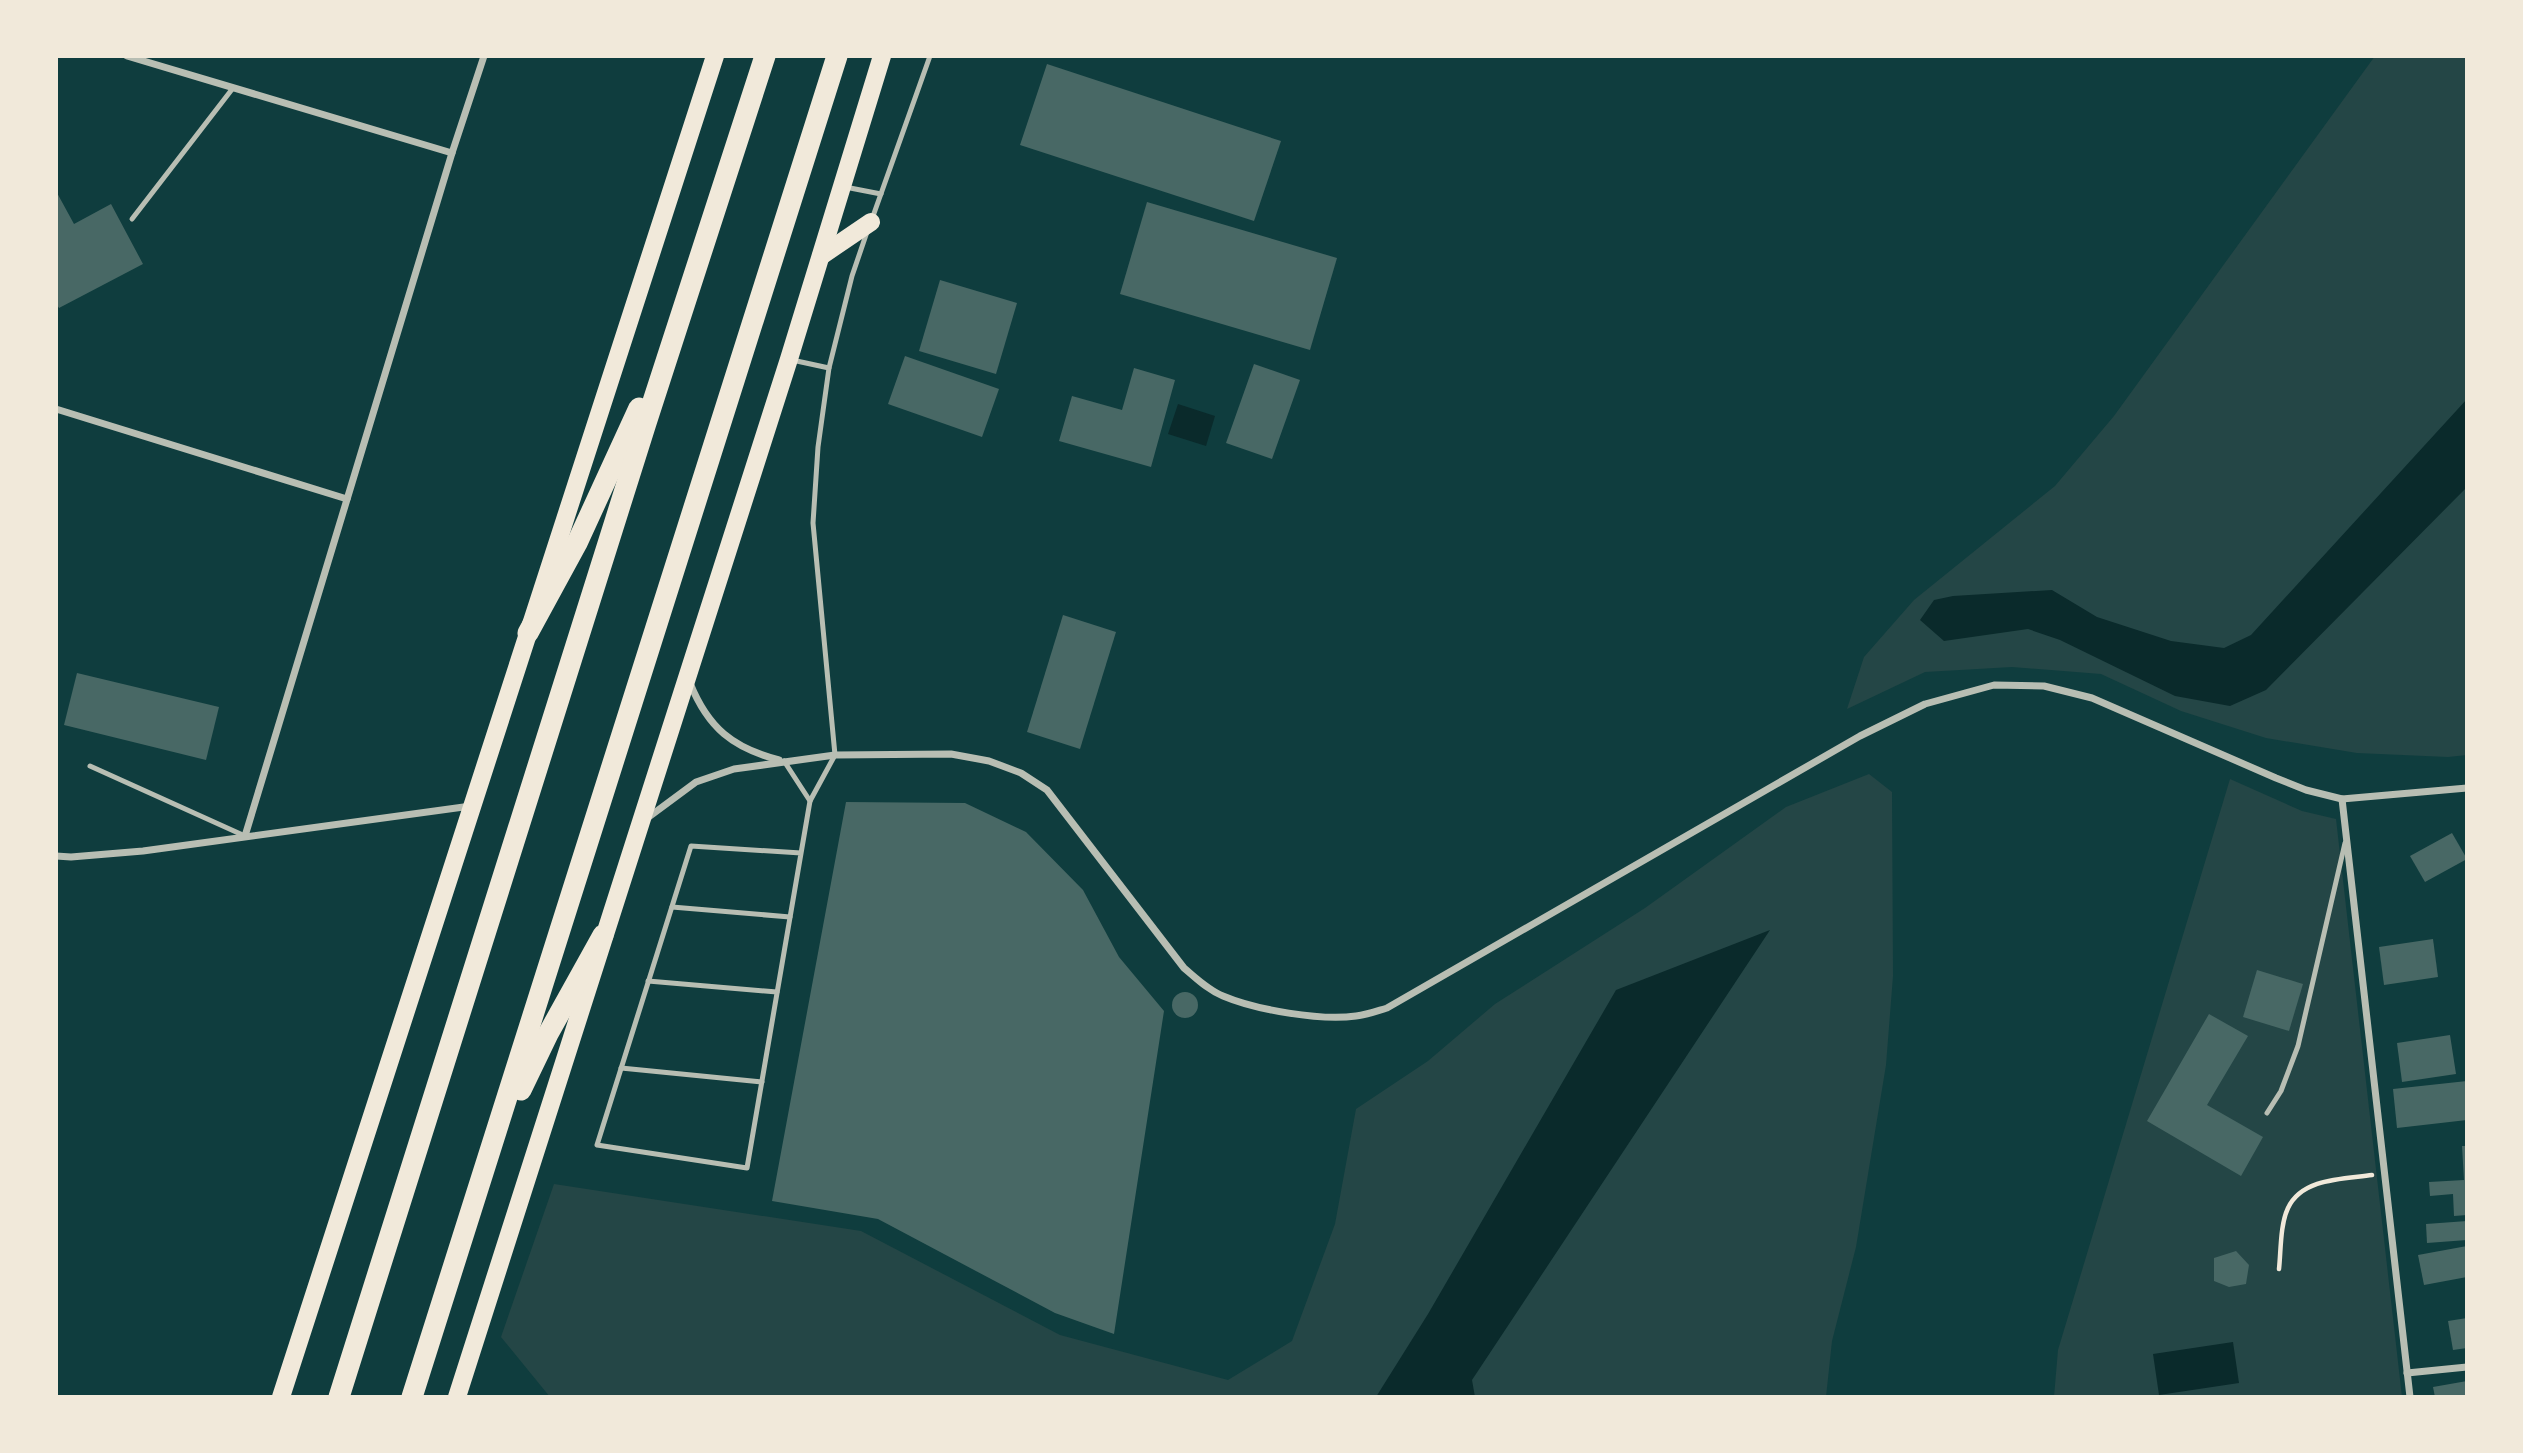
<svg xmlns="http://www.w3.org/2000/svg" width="2523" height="1453" font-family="'Noto Sans',sans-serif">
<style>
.green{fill:#244646}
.water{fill:#0a2a2b}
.building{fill:#486865}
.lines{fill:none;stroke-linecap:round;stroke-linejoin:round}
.path{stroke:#f1e9da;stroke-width:4.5}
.service{stroke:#b8beb3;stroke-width:5}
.minor{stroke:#b8beb3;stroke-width:7}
.primary{stroke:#f1e9da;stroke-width:18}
.motorway{stroke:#f1e9da;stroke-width:21}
</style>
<rect width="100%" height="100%" fill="#0f3d3e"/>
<g class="green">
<path d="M2375,56H2467V755L2448,757L2357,753L2266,738L2181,711L2101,674L2012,667L1925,672L1847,709L1864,657L1914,600L2055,486L2114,416Z"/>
<path d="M1869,774L1892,792L1893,976L1886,1065L1856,1247L1832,1341L1826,1397H550L501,1337L554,1184L861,1231L1060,1335L1228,1380L1292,1341L1335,1224L1356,1109L1428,1061L1495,1004L1645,908L1786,807Z"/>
<path d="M2230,779L2302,811L2336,819L2402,1397H2054L2058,1350Z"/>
</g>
<g class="water">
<path d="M2467,399V487L2266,690L2230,706L2175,696L2060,640L2028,629L1944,641L1920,620L1934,600L1953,596L2052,590L2097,617L2171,641L2224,648L2251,635Z"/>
<path d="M1178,404L1215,416L1206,446L1168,434Z"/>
<path d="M1770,930L1472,1380L1475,1397H1376L1428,1314L1616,990Z"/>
<path d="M2233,1342L2239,1383L2159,1395L2153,1354Z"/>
</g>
<g class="building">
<path d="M1047,64L1281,141L1254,221L1020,145Z"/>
<path d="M56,191L74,224L111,204L143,264L59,308L56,303Z"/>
<path d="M1147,202L1337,258L1310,350L1120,294Z"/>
<path d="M940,280L1017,303L996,374L919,351Z"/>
<path d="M905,356L999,389L982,437L888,404Z"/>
<path d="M1254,364L1300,380L1272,459L1226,443Z"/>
<path d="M1134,368L1175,380L1151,467L1059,441L1072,396L1122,410Z"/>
<path d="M1063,615L1116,632L1080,749L1027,732Z"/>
<path d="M77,673L219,707L206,760L64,725Z"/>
<path d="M846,802L965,803L1026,832L1083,890L1119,957L1164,1011L1114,1334L1055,1313L878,1219L772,1201Z"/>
<path d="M2452,833L2467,859L2425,882L2410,856Z"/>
<path d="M2433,939L2438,977L2384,985L2379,947Z"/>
<path d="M2257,970L2303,984L2289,1031L2243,1017Z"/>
<circle cx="1185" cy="1005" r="13"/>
<path d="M2209,1014L2248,1036L2207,1105L2263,1137L2241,1176L2147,1121Z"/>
<path d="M2450,1035L2456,1074L2402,1082L2397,1043Z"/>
<path d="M2467,1081V1120L2397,1128L2393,1089Z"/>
<path d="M2462,1146H2467V1215L2454,1216L2453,1194L2430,1196L2429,1182L2464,1180Z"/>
<path d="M2467,1221V1240L2427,1243L2426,1224Z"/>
<path d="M2467,1246V1277L2424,1285L2418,1255Z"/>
<path d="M2236,1251L2249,1265L2246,1284L2229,1287L2214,1281V1258Z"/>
<path d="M2467,1318V1348L2453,1350L2448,1321Z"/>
<path d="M2467,1381V1397H2435L2433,1387Z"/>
</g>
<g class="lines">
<path class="path" d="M2279,1269C2281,1251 2280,1225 2288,1208C2302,1178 2343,1179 2372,1175"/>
<g class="service">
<path d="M845,187L881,194"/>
<path d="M132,219L233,88"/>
<path d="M872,219L930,56"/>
<path d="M792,360L829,368L852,276L867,232"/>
<path d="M784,761L810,801"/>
<path d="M90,766L245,836"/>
<path d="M801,853L691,846L597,1145L747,1168L810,801L835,755L813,523L818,447L829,368"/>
<path d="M672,907L790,917"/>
<path d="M648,981L777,992"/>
<path d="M621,1068L762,1082"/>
<path d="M2267,1113L2281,1091L2298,1046L2345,843"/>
</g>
<g class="minor">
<path d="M127,56L452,153"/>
<path d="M56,409L347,499"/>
<path d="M690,683C708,728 733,748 779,760"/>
<path d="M2342,799L2410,1397"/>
<path d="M646,819L696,782L734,769L835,755L951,754L989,761L1021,773L1047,790L1184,968C1196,978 1208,990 1223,996C1256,1010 1321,1021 1356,1016C1367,1015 1377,1011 1387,1008L1860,736L1925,704L1994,685L2044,686L2092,698L2276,778L2306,790L2342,799L2467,788"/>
<path d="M245,836L452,153L484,56"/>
<path d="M56,856L71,857L143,851L471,806"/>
<path d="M2407,1373L2467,1367"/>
</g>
<g class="primary">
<path d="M821,256L871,222"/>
<path d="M281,1397L715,56"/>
<path d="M457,1397L789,359L882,56"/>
</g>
<g class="motorway">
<path d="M528,633L577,543L639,408"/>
<path d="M521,1090L548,1034L603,935"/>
<path d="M339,1397L646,423L765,56"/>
<path d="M412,1397L837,56"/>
</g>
</g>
<rect width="2523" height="1453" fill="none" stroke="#f1e9da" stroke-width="116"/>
</svg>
